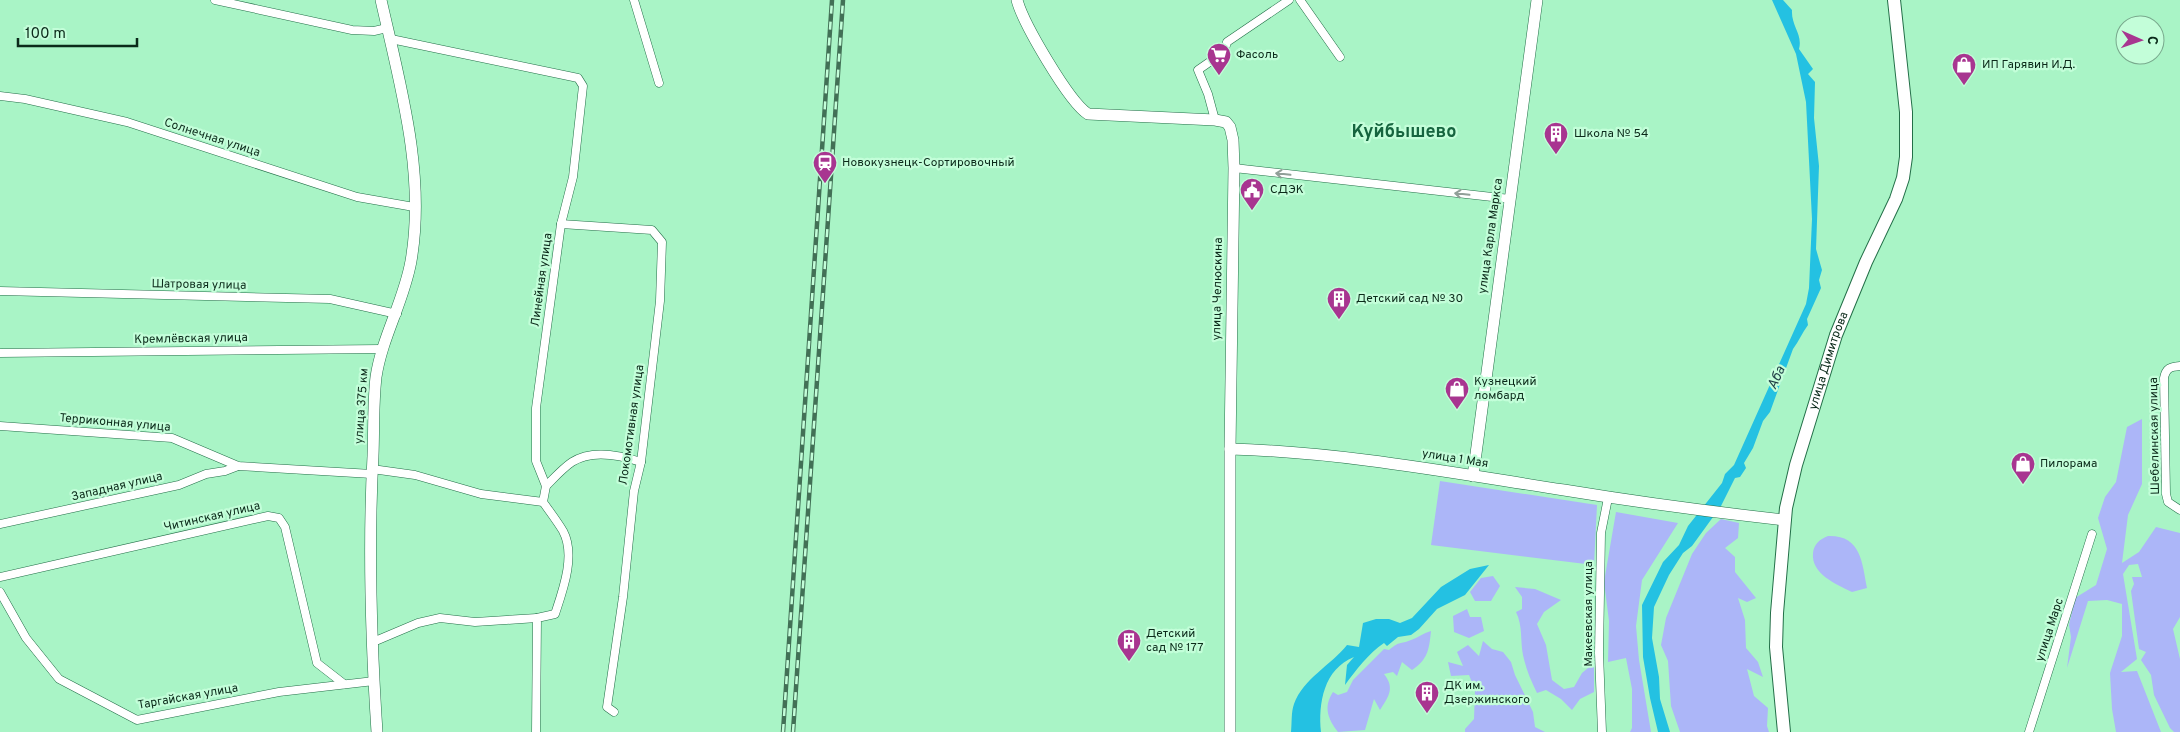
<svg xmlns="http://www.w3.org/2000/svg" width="2180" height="732" font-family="Overpass,sans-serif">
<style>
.green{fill:#acb6f8}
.water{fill:#24c1e2}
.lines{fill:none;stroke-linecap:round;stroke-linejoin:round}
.street-casing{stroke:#236f48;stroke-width:9}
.secondary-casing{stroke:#236f48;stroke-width:12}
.primary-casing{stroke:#236f48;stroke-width:14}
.street{stroke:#fff;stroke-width:8}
.secondary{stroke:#fff;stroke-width:11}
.primary{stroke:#fff;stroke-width:12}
.rail-casing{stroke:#427056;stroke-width:4.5}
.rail{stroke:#c3fed9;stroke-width:2.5;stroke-dasharray:8;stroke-linecap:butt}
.oneway{stroke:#919f98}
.labels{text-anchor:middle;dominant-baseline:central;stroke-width:4.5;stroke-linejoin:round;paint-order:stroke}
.poi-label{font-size:12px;fill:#0b2a1a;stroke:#c3fed9;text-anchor:start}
.street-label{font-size:12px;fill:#0b2a1a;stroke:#c3fed9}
.water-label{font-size:14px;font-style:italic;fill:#1e3b43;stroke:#c3fed9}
.district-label{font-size:18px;font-weight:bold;fill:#16653f;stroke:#c3fed9}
</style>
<rect width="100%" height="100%" fill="#a9f4c6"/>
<g class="green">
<path d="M2142,419V484L2128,515L2122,563L2139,552L2156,527L2180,533V617L2173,629L2180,659V732H2174L2170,728L2154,695L2151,675L2141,660L2146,652L2139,649L2131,591L2134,584L2132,577H2142L2138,564L2129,565L2123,574L2137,659L2121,672L2137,671L2161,732H2116L2112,709L2110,673L2122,636V604L2107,600L2088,601L2067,668L2071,637L2069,625L2075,598L2096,585L2107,549L2098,518L2105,497L2116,482L2127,427Z"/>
<path d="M1440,481L1597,505L1594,565L1431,545Z"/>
<path d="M1616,512L1678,523L1642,580L1636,626L1639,660L1651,732H1630L1632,728V689L1626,658L1608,662L1609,621L1604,582Z"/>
<path d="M1721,519L1739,523L1738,538L1725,548L1735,557V572L1756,598L1747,602L1738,598L1745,620L1746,648L1758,662L1763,677L1747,669L1754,696L1768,708L1767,726L1769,732H1680L1671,706L1668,661L1661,645L1666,618L1692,554L1706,533Z"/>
<path d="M1828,536C1861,535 1862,562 1867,588L1852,592C1836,584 1811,574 1813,553C1814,544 1820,539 1828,536Z"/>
<path d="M1493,576L1500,586L1491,601H1475L1470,592L1481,578Z"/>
<path d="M1515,587L1535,589L1561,600L1544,612L1537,624L1546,645L1552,680L1564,689L1574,687L1582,673L1594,663V692L1580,699L1572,710L1561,699L1546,690L1537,693C1531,681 1526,669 1523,655C1520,641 1523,626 1516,612L1522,609V597Z"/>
<path d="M1467,609L1470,617H1481L1484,631L1469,638L1454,632L1453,616Z"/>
<path d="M1431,631C1429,650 1428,659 1412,670L1402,662L1397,676L1393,672L1384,674C1395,688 1389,696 1380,710L1374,699L1365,730L1338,732C1328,719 1323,707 1333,692L1338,695L1347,692L1353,680L1384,649L1389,650C1401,640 1399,645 1411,640C1418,638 1423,633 1431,631Z"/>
<path d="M1483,641L1492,649L1503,652L1511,662L1515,675L1533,712L1535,727L1545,732H1465V729L1474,719L1475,690L1469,675L1451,676L1448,662L1463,666L1457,652L1468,645L1479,656Z"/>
</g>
<g class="water">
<path d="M1772,0H1783L1792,10C1791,26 1803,34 1799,49L1813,69L1808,74L1815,82L1814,118L1819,166L1816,249L1822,270L1819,280L1821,288L1807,319L1808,325C1802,333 1799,341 1793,349L1770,412L1763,421L1753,448L1744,463L1746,468L1740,477L1735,478L1721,506L1692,546L1683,553L1669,575L1654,607L1652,638L1659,677L1660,699L1670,732H1658L1650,698L1643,657L1642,605L1663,562L1679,545L1688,526L1722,483L1725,474L1734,465L1806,304L1809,288L1812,219L1806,102L1796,54Z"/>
<path d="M1489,565L1465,595L1437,609L1419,629L1411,635L1398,637L1387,646L1384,643C1368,654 1356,670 1345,685L1347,665L1354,657C1324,669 1318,703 1321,732H1291C1292,723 1291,712 1294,704C1303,679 1331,665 1347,645L1359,647L1363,623L1376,619H1389L1400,623L1412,618L1441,587L1470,569Z"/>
</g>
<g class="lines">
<defs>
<g id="street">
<path d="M215,0L352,30L374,31L387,28"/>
<path d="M634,0L659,83"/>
<path d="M1300,0L1340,57"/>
<path d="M0,96L25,99L127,122L357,197L414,207"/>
<path d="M1215,120L1208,94L1198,70L1224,52L1227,42L1289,0"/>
<path d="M1234,168L1510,199"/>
<path d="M561,224L652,230L662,242L660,301L641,462L634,491L623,597L607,707L614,712"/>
<path d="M0,291L330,299L397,314"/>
<path d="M0,353L382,349"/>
<path d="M2180,366C2170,367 2166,368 2164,378L2166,494L2168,502L2180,510"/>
<path d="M0,426L172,438L238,466L372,474"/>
<path d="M372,469L415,475L481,494L543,502L546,486L536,461V408L561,224L573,177L583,86L578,78L391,39"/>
<path d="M546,486C554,478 563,468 572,462C592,449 620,455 641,462"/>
<path d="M0,524L179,485L206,474L225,471L238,466"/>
<path d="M0,577L268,516L279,518L285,527L317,663L344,684"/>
<path d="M0,592L26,638L59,679L137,720L279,692L374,681"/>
<path d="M373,642L418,623L440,618L475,622L537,618"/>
<path d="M536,732L537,618L555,614C563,590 576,555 563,531C557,521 550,512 543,502"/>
<path d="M1602,732L1599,653L1601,533L1608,498"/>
<path d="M2029,732L2092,534"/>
</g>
<g id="secondary">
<path d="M1017,0C1023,23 1069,102 1088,114L1215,120L1226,122L1230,127L1233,140L1234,168L1230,449V732"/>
<path d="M1230,449C1342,452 1453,473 1564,490C1637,502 1711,512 1785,520"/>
<path d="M1473,476L1537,0"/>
<path d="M377,732C371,640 368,548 373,456C374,430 373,403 376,377C382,337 404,301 411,261C426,174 400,84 381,0"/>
</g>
<g id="primary">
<path id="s1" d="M1784,732L1776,647L1777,613L1786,508L1796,465L1836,335L1866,262L1896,199L1903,178L1906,157V112L1894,0"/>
</g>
</defs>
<use href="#street" class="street-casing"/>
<use href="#secondary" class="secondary-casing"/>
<use href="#primary" class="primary-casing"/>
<use href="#street" class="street"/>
<use href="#secondary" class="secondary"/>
<use href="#primary" class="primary"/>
<defs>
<g id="rail">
<path d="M783,732L832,0"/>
<path d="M793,732L843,0"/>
</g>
</defs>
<use href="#rail" class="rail-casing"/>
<use href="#rail" class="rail"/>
</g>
<defs><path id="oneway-shaft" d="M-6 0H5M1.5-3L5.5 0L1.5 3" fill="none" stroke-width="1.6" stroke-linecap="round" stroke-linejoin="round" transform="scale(1.25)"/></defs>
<g class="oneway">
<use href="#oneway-shaft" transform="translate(1283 174) rotate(-174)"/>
<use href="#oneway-shaft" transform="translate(1462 194) rotate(-174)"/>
</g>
<defs>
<symbol id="supermarket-pin" viewBox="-11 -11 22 30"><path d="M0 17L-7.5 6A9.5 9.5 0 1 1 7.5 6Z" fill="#a83590" stroke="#c3fed9"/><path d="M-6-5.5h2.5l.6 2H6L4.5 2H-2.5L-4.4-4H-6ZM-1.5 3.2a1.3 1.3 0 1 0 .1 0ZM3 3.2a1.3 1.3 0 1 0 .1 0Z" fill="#fff"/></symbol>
<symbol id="shop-pin" viewBox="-11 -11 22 30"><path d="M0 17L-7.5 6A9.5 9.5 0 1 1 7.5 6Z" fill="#a83590" stroke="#c3fed9"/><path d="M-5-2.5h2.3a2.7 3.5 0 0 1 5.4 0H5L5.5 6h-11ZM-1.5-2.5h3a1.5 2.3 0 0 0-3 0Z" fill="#fff"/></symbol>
<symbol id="building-pin" viewBox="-11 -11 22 30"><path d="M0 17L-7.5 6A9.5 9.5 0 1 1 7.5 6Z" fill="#a83590" stroke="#c3fed9"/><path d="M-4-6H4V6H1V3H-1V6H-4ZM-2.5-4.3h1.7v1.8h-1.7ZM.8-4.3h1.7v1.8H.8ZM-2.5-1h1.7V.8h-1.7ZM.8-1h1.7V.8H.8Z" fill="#fff"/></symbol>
<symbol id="station-pin" viewBox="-11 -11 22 30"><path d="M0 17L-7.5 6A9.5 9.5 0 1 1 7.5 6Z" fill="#a83590" stroke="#c3fed9"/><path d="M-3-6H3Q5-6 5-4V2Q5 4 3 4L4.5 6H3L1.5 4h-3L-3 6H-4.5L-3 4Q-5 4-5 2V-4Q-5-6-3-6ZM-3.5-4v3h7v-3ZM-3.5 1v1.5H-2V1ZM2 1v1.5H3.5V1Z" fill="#fff"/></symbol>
<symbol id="civic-pin" viewBox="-11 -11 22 30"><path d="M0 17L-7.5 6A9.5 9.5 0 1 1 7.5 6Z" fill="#a83590" stroke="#c3fed9"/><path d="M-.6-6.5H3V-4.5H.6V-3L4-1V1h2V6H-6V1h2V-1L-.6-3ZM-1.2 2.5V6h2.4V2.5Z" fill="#fff"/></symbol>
</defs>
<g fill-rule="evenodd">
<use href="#supermarket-pin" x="1205" y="41" width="28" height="38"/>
<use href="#shop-pin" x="1950" y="51" width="28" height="38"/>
<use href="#building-pin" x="1542" y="120" width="28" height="38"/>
<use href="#station-pin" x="811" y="149" width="28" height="38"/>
<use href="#civic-pin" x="1238" y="176" width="28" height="38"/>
<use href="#building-pin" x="1325" y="285" width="28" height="38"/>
<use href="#shop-pin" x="1443" y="375" width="28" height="38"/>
<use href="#shop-pin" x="2009" y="450" width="28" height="38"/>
<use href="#building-pin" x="1115" y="627" width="28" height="38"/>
<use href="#building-pin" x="1413" y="679" width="28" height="38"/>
</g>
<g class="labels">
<g class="poi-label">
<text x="1236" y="55">Фасоль</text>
<text x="1982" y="65">ИП Гарявин И.Д.</text>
<text x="1574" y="134">Школа № 54</text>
<text x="842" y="163">Новокузнецк-Сортировочный</text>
<text x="1270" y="190">СДЭК</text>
<text x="1356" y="299">Детский сад № 30</text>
<text x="1474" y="382">Кузнецкий<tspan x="1474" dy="14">ломбард</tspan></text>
<text x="2040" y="464">Пилорама</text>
<text x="1146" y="634">Детский<tspan x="1146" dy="14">сад № 177</tspan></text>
<text x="1444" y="686">ДК им.<tspan x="1444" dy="14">Дзержинского</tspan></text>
</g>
<g class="street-label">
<text transform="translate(212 138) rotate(18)">Солнечная улица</text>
<text transform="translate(1491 236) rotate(-82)">улица Карла Маркса</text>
<text transform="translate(542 280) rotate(-82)">Линейная улица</text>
<text transform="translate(199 285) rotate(1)">Шатровая улица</text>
<text transform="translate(1218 289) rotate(-89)">улица Челюскина</text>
<text transform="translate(191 339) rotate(-1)">Кремлёвская улица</text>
<text stroke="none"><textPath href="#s1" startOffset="378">улица Димитрова</textPath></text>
<text transform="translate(362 406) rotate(-86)">улица 375 км</text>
<text transform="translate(115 423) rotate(5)">Терриконная улица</text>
<text transform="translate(632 425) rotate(-82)">Локомотивная улица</text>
<text transform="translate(2155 436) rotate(-91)">Шебелинская улица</text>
<text transform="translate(1455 459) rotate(9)">улица 1 Мая</text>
<text transform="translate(117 487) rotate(-13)">Западная улица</text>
<text transform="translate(212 517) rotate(-13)">Читинская улица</text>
<text transform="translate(1589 614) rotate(-90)">Макеевская улица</text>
<text transform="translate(2050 630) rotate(-72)">улица Марс</text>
<text transform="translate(188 697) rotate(-10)">Таргайская улица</text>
</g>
<g class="water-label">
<text transform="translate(1777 378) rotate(-66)">Аба</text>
</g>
<g class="district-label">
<text x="1404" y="132">Куйбышево</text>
</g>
</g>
<g transform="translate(2140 40) rotate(92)"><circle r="24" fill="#c3fed9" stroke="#79a98d"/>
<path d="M0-4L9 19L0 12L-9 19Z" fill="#a83590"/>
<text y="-8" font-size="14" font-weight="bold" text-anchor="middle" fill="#0b2a1a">С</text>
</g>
<path d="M18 38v8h119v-8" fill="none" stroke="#0b2a1a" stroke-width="2.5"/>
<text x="25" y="38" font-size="15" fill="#0b2a1a" stroke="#c3fed9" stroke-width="4" paint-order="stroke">100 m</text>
</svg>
